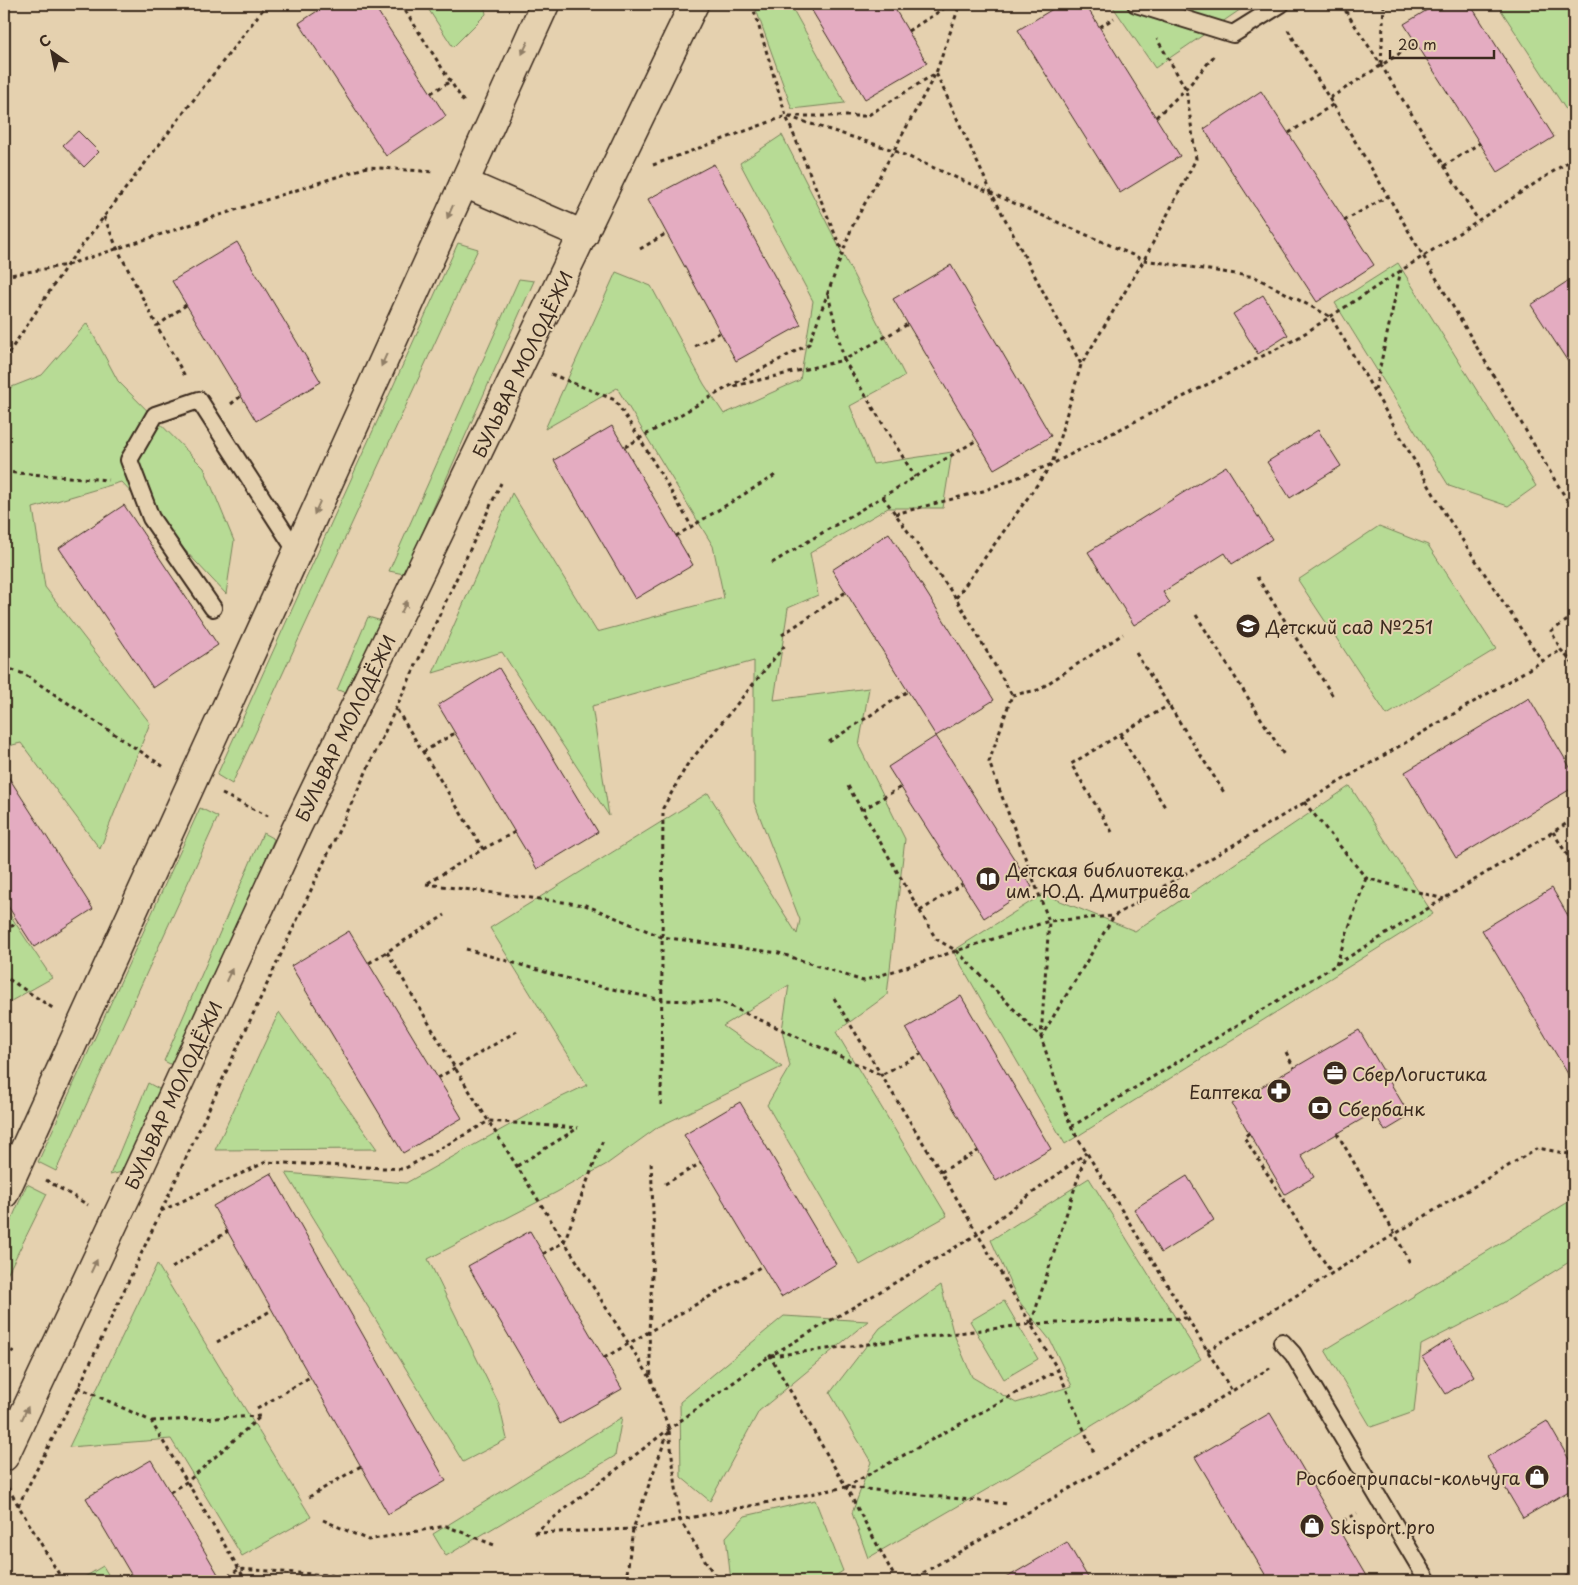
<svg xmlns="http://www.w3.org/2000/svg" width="1578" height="1585" font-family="'Playpen Sans',sans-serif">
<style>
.green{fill:#b7db95;stroke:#79825a}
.building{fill:#e4acc1;stroke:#3b2a1e}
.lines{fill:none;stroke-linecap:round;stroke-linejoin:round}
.service-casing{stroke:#3b2a1e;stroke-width:20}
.minor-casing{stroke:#3b2a1e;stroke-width:31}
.path{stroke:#3b2a1e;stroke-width:3;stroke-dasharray:4 4;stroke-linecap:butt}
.service{stroke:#e5d1af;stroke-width:16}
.minor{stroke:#e5d1af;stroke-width:28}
.oneway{fill:#907e66}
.labels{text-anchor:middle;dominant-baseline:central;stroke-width:4;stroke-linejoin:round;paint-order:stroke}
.street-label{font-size:18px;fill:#3b2a1e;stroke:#e5d1af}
.poi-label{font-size:18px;fill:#3b2a1e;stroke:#e5d1af;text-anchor:start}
</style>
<rect width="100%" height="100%" fill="#e5d1af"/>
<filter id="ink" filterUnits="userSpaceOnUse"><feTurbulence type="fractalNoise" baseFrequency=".02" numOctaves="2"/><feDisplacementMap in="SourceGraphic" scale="10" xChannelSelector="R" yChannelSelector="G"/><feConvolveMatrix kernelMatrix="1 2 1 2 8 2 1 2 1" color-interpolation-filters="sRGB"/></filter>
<g filter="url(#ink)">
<g class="green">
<path d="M425,4H484L486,14L453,47Z"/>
<path d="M754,4H790L845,103L792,109Z"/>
<path d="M1111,4H1246L1247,5L1155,68Z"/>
<path d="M1497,4H1574V122Z"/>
<path d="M782,135L905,376L850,406L873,464L952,452L943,508H888L810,553L818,595L788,608L774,700L869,688L859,746L905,839L887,995L836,1032L947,1216L860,1265L767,1105L790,1066L782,1030L789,985L723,1026L782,1067L658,1127L607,1164L557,1192L428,1259L499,1404L507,1439L463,1462L286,1173L406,1183L549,1103L587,1085L490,928L708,793L797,934L800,920L754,802V661L592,706L609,816L502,652L433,673L512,493L597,632L724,598L713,546L617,388L545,429L616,272L651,286L704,384L724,414L800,380L813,301L740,163Z"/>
<path d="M458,243L478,249L232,784L217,775Z"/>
<path d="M1398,263L1536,486L1508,506L1449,486L1335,303Z"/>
<path d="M519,279L534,281L404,574L389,571Z"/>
<path d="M87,323L118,381L204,468L234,541L226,594L121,482L33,508L45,587L150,723L100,849L21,743L4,747V390L42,375Z"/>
<path d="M1379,526L1428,545L1496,649L1387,715L1298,580Z"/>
<path d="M368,617L382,621L349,693L337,690Z"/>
<path d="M1350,786L1433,914L1065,1144L953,951L1043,894L1135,931Z"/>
<path d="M200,808L218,817L56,1171L38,1162Z"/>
<path d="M263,833L274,839L178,1068L164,1061Z"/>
<path d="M4,906L52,978L4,1005Z"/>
<path d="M279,1012L377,1149L215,1150Z"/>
<path d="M148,1083L161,1090L122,1172L110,1175Z"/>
<path d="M1089,1178L1201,1359L1010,1476L868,1558L852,1513L871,1462L830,1393L880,1328L941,1285L953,1332L972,1377L1016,1403L1072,1386L1050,1340L1018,1300L991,1240Z"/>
<path d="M27,1184L47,1194L4,1281V1237Z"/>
<path d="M1570,1201L1574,1206V1259L1503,1303L1421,1345L1414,1412L1371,1427L1325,1350Z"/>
<path d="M157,1264L311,1517L242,1556L171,1439L69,1447Z"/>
<path d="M1004,1301L1038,1359L1004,1379L970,1321Z"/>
<path d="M784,1316L868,1321L759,1411L710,1501L681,1477L680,1402Z"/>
<path d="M622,1417L615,1456L446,1556L433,1534Z"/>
<path d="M815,1500L843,1571L827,1581H731L726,1537L745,1516Z"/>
<path d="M103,1566L112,1581H78Z"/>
</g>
<g class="building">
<path d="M328,4H373L446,116L386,156L299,23Z"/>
<path d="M808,4H892L927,63L865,99Z"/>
<path d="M1061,4H1085L1180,156L1120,193L1018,30Z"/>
<path d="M1437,4H1470L1554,137L1498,172L1404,24Z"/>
<path d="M1261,91L1374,265L1317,302L1204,129Z"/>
<path d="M78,131L99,152L84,167L63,145Z"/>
<path d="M714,164L801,325L736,361L648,199Z"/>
<path d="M237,242L321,382L256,421L172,281Z"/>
<path d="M951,265L1051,436L994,469L893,299Z"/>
<path d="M1574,277V371L1531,305Z"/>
<path d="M1263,295L1288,335L1258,354L1233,314Z"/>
<path d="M612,426L693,565L635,599L554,460Z"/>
<path d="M1318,430L1341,466L1290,498L1267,462Z"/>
<path d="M1226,466L1272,539L1232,564L1225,553L1163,592L1170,603L1134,625L1088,552Z"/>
<path d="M124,505L218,645L153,688L59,548Z"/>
<path d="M889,533L994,700L936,736L832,570Z"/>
<path d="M499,668L598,832L537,869L438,705Z"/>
<path d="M1529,698L1574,774V787L1456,858L1405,772Z"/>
<path d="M936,736L1032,887L984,918L888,767Z"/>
<path d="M4,770L93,909L34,947L4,900Z"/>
<path d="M1552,888L1574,926V1084L1482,930Z"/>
<path d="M349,931L462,1118L403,1153L291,966Z"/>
<path d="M961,996L1051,1149L996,1181L906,1028Z"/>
<path d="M1359,1030L1410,1116L1385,1131L1374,1112L1301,1155L1314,1177L1285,1194L1232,1104Z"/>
<path d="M740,1102L836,1264L781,1297L684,1135Z"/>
<path d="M271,1173L446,1481L388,1514L213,1206Z"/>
<path d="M1187,1176L1214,1220L1161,1253L1134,1209Z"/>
<path d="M530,1231L622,1389L560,1424L468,1266Z"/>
<path d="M1450,1339L1474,1376L1446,1394L1422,1357Z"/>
<path d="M1270,1413L1369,1581H1269L1195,1457Z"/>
<path d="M1547,1421L1574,1468V1488L1523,1518L1487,1457Z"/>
<path d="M151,1460L170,1492L222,1581H135L86,1498Z"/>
<path d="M1067,1542L1090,1581H1001Z"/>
<path d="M1574,1571V1581H1557Z"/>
</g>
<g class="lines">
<defs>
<g id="service">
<path d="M1136,4L1233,34L1281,4"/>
<path d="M213,608L151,518L129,460L155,415L199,400L297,552"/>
<path d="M1282,1342L1293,1354L1428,1581"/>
</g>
<g id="minor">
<path d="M464,183L584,235"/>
<path d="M4,1194L297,552L545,4"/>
<path d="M4,1457L127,1195L296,829L694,4"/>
</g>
</defs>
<use href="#service" class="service-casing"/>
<use href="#minor" class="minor-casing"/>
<g class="path">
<path d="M401,4L465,104"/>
<path d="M752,4L786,116L842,251"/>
<path d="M1341,4L1381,65L1478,220"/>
<path d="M375,6L379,4"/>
<path d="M1100,27L1114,18"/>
<path d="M1288,30L1388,196L1556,482L1574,511"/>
<path d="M908,31L951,4"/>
<path d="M1381,64L1384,4"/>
<path d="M431,93L451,81"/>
<path d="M1330,98L1416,43"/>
<path d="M789,116H867L936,73L992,194L1081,364"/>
<path d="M1156,117L1186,89L1214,56"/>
<path d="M1289,133L1334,104"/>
<path d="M653,165L786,116L893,150L1144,260L1255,277L1331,317L1446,515L1542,661"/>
<path d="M1444,166L1480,143"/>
<path d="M104,217L117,248L157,326"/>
<path d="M1344,221L1388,196"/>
<path d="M640,249L667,233"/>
<path d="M4,276L67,265L367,167L435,172"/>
<path d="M828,294L844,360L908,324"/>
<path d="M186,305L157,326L186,378"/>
<path d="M695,346L721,332"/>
<path d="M4,360L67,265L267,4"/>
<path d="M551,374L615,400L640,439L692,527"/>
<path d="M734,386L844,360L915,477"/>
<path d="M1375,390L1401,270"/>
<path d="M231,404L241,396"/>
<path d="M625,447L728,387L809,344L852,227L936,73L960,4"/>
<path d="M4,472L108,480"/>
<path d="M883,497L956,598L1012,695L989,762L1049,921L1041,1037L1071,1127L1232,1391"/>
<path d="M895,514L983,491L1052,464L1081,365L1144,260L1196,159L1186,89L1157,39"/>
<path d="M676,536L777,474"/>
<path d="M772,563L977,440"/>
<path d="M1257,577L1333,696"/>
<path d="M956,598L1052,464L1296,339L1574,158"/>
<path d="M1196,615L1284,755"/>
<path d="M1574,616L1551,631L1561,650L1574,665"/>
<path d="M782,635L846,592"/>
<path d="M1136,653L1225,794"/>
<path d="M4,667L24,674L164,767"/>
<path d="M1012,695L1038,690L1123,634"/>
<path d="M397,710L483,849L426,884"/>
<path d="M1120,735L1165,807"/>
<path d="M829,742L908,691"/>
<path d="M423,752L455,733"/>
<path d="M848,786L936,939L957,951L1041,1037L1114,916"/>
<path d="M222,794L268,816"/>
<path d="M1304,802L1366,878L1444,899"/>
<path d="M862,810L901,787"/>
<path d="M1112,832L1071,764L1169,705"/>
<path d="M1553,832L1574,866"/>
<path d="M483,849L515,832"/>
<path d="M426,884L585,905L662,937L779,953L863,981L1049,921L1114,916L1561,650"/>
<path d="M920,911L962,884"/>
<path d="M4,931L18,922"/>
<path d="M466,949L576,981L662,1000L721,1002L881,1075L921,1054"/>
<path d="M387,952L455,1068L651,1379"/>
<path d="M369,963L445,915"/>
<path d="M1336,965L1366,878"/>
<path d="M4,973L7,978L54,1009"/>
<path d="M834,998L941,1172L1058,1370L1094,1453"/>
<path d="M1286,1052L1294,1068"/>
<path d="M438,1078L517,1031"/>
<path d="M661,1105L663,808L687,765L786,644"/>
<path d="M1071,1127L1574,819"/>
<path d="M1249,1133L1244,1137L1308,1238L1332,1273"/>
<path d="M1337,1133L1395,1234L1411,1265"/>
<path d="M517,1166L578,1128"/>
<path d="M941,1172L978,1151"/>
<path d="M46,1180L88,1205"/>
<path d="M665,1184L701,1163"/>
<path d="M161,1211L266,1162L404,1169L489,1121L578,1128"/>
<path d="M543,1254L564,1242L603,1140"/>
<path d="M172,1268L228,1231"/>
<path d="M1031,1324L1187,1318"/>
<path d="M217,1342L272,1310"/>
<path d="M4,1347L18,1354"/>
<path d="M1207,1351L1395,1234L1538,1148L1574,1155"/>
<path d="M604,1358L762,1266"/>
<path d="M78,1387L151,1421L246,1581"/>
<path d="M257,1409L310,1377"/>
<path d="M152,1421L260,1416"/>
<path d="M669,1431L680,1520L718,1581"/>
<path d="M846,1487L1058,1370"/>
<path d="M8,1488L63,1581"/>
<path d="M170,1492L188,1481L261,1416"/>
<path d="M309,1497L361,1466"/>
<path d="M18,1506L79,1387L501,483"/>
<path d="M323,1520L368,1540L446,1526L494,1545"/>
<path d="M1336,1525L1357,1513"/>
<path d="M534,1533L669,1429L770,1356L1031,1324L1086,1153"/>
<path d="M535,1533L633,1529L846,1487L1008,1504"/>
<path d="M893,1574L846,1487L770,1356L978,1234L1086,1153"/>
<path d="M221,1581L239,1569L356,1577"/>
<path d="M626,1581L633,1529L669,1429L651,1379L649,1332L654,1238L651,1160"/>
<path d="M909,1581L1105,1468L1270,1368"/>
</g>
<use href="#service" class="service"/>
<use href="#minor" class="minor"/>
</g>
<defs><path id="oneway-solid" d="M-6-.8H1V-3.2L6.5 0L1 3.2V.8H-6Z" transform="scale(1.25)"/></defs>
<g class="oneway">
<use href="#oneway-solid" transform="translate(525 48) rotate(115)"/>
<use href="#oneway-solid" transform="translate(450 212) rotate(114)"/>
<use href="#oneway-solid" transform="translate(384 360) rotate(114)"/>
<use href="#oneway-solid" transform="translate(317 508) rotate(114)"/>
<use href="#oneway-solid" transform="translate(404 607) rotate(-64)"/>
<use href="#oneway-solid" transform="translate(229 975) rotate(-65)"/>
<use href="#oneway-solid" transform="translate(94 1266) rotate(-65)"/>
<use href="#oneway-solid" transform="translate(25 1413) rotate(-65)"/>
</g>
</g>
<defs>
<symbol id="school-disc" viewBox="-11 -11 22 22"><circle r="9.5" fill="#3b2a1e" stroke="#e5d1af"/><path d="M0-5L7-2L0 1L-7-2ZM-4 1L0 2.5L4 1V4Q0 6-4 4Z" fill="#fff"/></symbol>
<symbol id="library-disc" viewBox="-11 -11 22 22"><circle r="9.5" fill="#3b2a1e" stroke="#e5d1af"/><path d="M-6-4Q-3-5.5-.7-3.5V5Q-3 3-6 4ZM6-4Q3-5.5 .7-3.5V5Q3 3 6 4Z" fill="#fff"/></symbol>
<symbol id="office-disc" viewBox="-11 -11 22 22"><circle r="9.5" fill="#3b2a1e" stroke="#e5d1af"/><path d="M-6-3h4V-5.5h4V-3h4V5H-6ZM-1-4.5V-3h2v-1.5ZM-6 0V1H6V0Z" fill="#fff"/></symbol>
<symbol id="pharmacy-disc" viewBox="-11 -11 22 22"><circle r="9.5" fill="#3b2a1e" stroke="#e5d1af"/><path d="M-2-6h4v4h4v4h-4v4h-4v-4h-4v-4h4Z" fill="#fff"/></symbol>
<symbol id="bank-disc" viewBox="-11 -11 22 22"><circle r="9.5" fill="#3b2a1e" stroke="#e5d1af"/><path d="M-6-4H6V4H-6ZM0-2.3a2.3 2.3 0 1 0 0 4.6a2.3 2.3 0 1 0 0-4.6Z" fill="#fff"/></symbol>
<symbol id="shop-disc" viewBox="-11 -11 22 22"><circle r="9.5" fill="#3b2a1e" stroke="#e5d1af"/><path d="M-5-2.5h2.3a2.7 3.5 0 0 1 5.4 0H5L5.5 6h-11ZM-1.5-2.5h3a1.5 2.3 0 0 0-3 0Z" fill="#fff"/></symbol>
</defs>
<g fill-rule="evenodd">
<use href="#school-disc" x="1234" y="612" width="28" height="28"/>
<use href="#library-disc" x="974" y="865" width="28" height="28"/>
<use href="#office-disc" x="1321" y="1059" width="28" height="28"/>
<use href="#pharmacy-disc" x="1265" y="1077" width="28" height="28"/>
<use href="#bank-disc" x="1306" y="1094" width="28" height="28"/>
<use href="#shop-disc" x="1523" y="1463" width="28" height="28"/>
<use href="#shop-disc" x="1298" y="1512" width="28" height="28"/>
</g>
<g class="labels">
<g class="street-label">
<text transform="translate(522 364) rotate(-64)">БУЛЬВАР МОЛОДЁЖИ</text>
<text transform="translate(345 728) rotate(-64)">БУЛЬВАР МОЛОДЁЖИ</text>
<text transform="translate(173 1095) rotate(-65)">БУЛЬВАР МОЛОДЁЖИ</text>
</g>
<g class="poi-label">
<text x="1266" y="626">Детский сад №251</text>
<text x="1006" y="869">Детская библиотека<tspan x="1006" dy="21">им. Ю.Д. Дмитриева</tspan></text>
<text x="1352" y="1073">СберЛогистика</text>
<text x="1262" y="1091" text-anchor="end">Еаптека</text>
<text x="1338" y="1108">Сбербанк</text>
<text x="1520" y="1477" text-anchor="end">Росбоеприпасы-кольчуга</text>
<text x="1330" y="1526">Skisport.pro</text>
</g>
</g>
<rect width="1578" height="1585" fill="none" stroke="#e5d1af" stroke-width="20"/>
<rect x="10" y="10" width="1558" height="1565" fill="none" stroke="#3b2a1e" stroke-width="2" filter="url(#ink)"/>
<g transform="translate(52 52) rotate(327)" stroke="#e5d1af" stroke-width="4" paint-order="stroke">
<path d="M0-4L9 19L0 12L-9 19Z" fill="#3b2a1e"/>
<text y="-8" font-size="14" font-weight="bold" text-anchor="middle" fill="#3b2a1e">С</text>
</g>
<path d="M1390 50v8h104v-8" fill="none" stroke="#3b2a1e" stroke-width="2.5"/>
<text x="1398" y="50" font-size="15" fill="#3b2a1e" stroke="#e5d1af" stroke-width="4" paint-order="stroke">20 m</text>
</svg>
